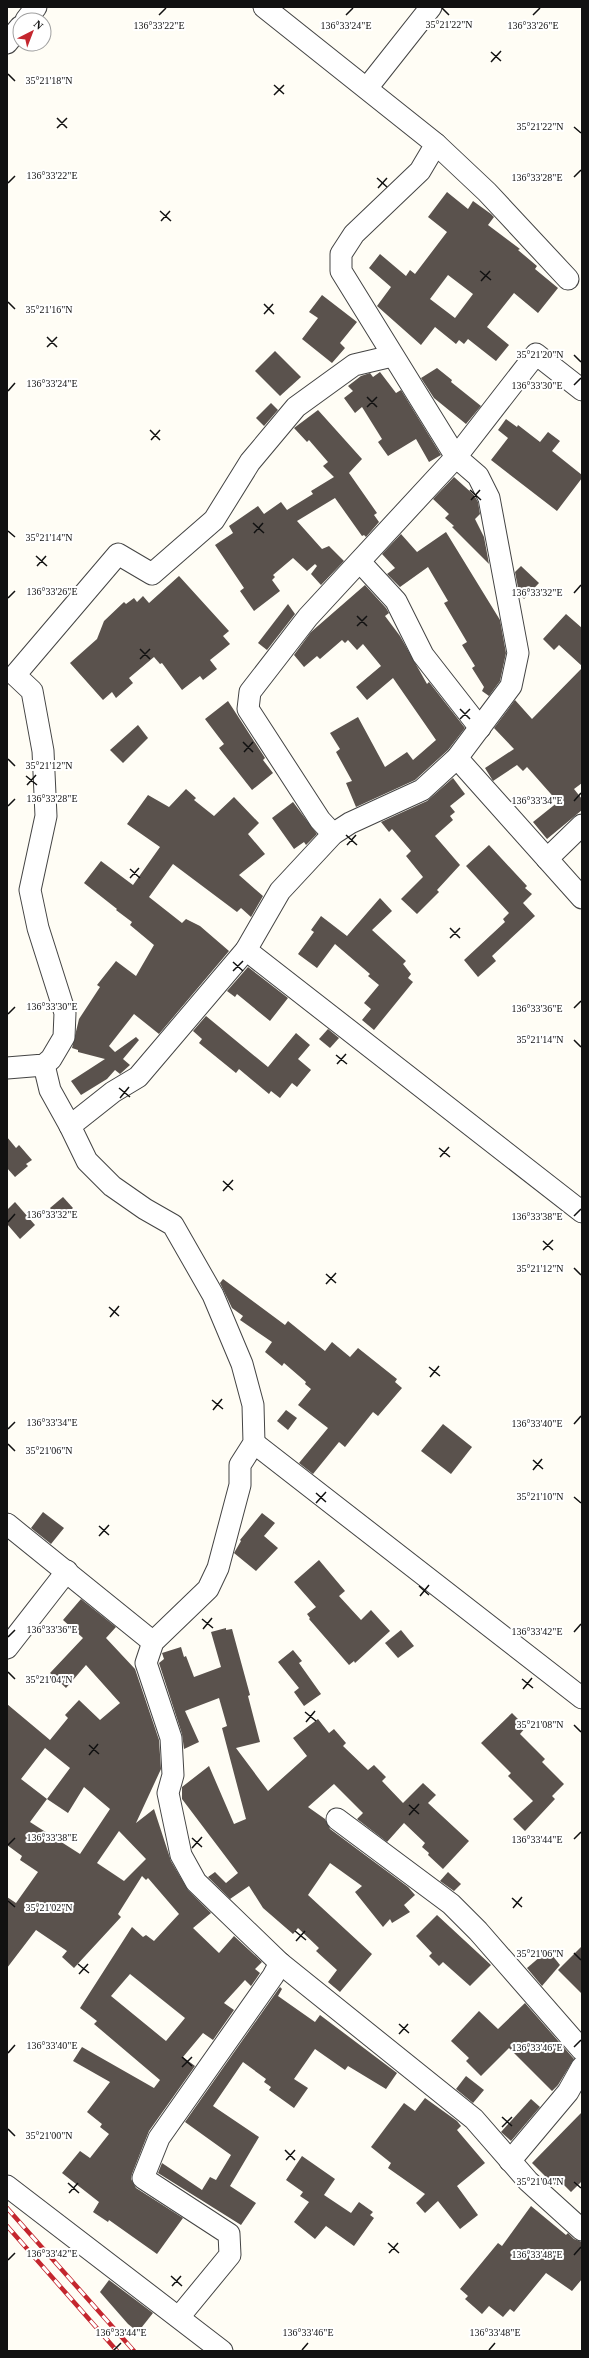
<svg xmlns="http://www.w3.org/2000/svg" width="589" height="2358" font-family="Georgia,serif">
<style>
.building{fill:#5a524d;fill-rule:evenodd}
.lines{fill:none;stroke-linecap:round;stroke-linejoin:round}
.minor-casing{stroke:#444;stroke-width:23}
.minor{stroke:#fff;stroke-width:21}
.rail-casing{stroke:#c4262e;stroke-width:4.5}
.rail{stroke:#fff;stroke-width:3;stroke-dasharray:9;stroke-linecap:butt}
.ticks{fill:none;stroke:#111;stroke-width:1.5}
.ticks-label{font-size:10px;text-anchor:middle;fill:#111;stroke:#fff;stroke-width:4;stroke-linejoin:round;paint-order:stroke}
</style>
<rect width="100%" height="100%" fill="#fffdf5"/>
<g class="building">
<path d="M447,192L468,209L473,201L491,214L494,217L488,225L520,249L518,250L537,266L535,269L558,288L538,313L514,293L487,327L509,345L496,361L468,339L464,344L459,340L456,344L435,327L421,345L377,306L391,287L369,268L380,254L406,276L410,270L415,274L447,232L428,217ZM448,275L473,294L455,318L430,299Z"/>
<path d="M322,295L357,322L340,343L345,348L332,363L302,339L318,318L309,312Z"/>
<path d="M275,351L301,377L280,396L255,371Z"/>
<path d="M437,368L452,380L451,382L481,406L466,424L434,398L421,378Z"/>
<path d="M380,372L396,393L401,390L441,455L429,462L416,439L388,456L378,442L382,439L362,407L355,413L344,398L353,391L348,386L361,376L370,373L373,377Z"/>
<path d="M271,403L278,410L264,426L256,418Z"/>
<path d="M318,410L362,459L349,473L377,513L374,515L379,522L366,537L364,535L362,536L335,498L297,521L322,549L329,546L344,561L321,585L311,574L317,566L315,564L307,571L293,558L273,575L275,577L272,580L280,591L254,611L240,591L244,588L215,545L233,533L229,526L258,506L264,514L281,502L287,510L313,494L311,491L334,477L323,466L328,462L309,440L307,442L294,428Z"/>
<path d="M506,419L517,427L518,425L540,442L548,432L560,441L552,451L582,475V478L557,511L491,460L508,438L498,430Z"/>
<path d="M454,477L474,495L478,502L480,514L475,519L484,537L489,564L452,527L454,526L445,518L449,514L433,499Z"/>
<path d="M446,532L500,620L506,653L500,681L489,696L482,691L484,687L472,668L475,666L462,645L467,642L444,603L448,601L428,567L400,587L387,574L395,568L382,554L401,534L417,552Z"/>
<path d="M521,566L539,583L524,599L519,593L515,572Z"/>
<path d="M179,576L229,631L223,636L230,644L210,660L217,669L203,680L200,676L182,690L162,663L160,664L154,657L129,678L133,683L116,698L112,692L103,700L70,663L97,639L104,621L124,602L126,604L134,598L137,602L143,596L149,603Z"/>
<path d="M365,585L386,608L389,613L385,616L400,636L427,684L429,682L465,728L448,750L415,780L356,807L346,783L352,781L336,752L340,749L330,733L358,717L385,767L407,752L413,760L436,740L393,678L367,700L356,687L381,666L363,644L357,650L348,640L345,643L342,640L320,659L317,656L304,667L294,655L311,632Z"/>
<path d="M288,604L295,614L267,650L258,643Z"/>
<path d="M566,614L582,628V666L559,645L554,650L543,639Z"/>
<path d="M582,668V783L574,789L582,799V810L547,839L533,822L558,802L527,767L523,771L517,765L493,781L485,768L514,749L494,728L515,700L532,719Z"/>
<path d="M228,701L265,758L263,760L273,773L252,790L219,748L224,744L205,719Z"/>
<path d="M138,725L148,738L123,763L110,750Z"/>
<path d="M453,778L465,794L450,806L455,812L450,816L453,820L435,836L460,865L437,890L439,892L417,914L401,899L423,877L406,856L411,851L392,829L389,832L381,822L427,801Z"/>
<path d="M186,789L196,798L194,800L214,816L234,797L259,823L248,834L265,854L239,875L263,896L251,917L241,908L237,912L173,864L149,897L182,923L186,919L200,926L229,951L159,1034L134,1014L109,1046L115,1052L136,1037L139,1040L123,1059L130,1065L120,1074L115,1070L107,1079L81,1095L71,1081L105,1059L78,1052V1050L72,1048L79,1019L100,987L97,985L116,961L136,976L154,945L130,925L132,922L116,910L117,909L84,883L101,861L133,885L160,847L127,824L148,795L169,807Z"/>
<path d="M293,802L317,834L306,845L304,842L294,849L272,818Z"/>
<path d="M489,845L527,886L525,888L532,894L523,903L535,916L492,956L496,961L478,977L464,960L505,922L503,919L509,913L466,866Z"/>
<path d="M380,898L392,911L372,930L406,961L403,964L411,974L408,978L413,982L374,1030L362,1020L371,1009L364,1003L379,985L368,976L370,974L335,944L317,968L298,954L314,932L311,930L321,916L347,936Z"/>
<path d="M248,967L288,998L270,1021L237,994L235,997L227,991Z"/>
<path d="M206,1016L268,1067L296,1033L310,1045L298,1059L311,1070L297,1087L292,1083L280,1098L271,1091L269,1094L239,1069L236,1073L199,1043L202,1039L193,1031Z"/>
<path d="M328,1029L339,1038L330,1048L319,1039Z"/>
<path d="M7,1137L16,1148L19,1145L32,1160L26,1164L28,1166L15,1177L7,1168Z"/>
<path d="M63,1197L73,1208L60,1220L50,1208Z"/>
<path d="M15,1202L35,1225L20,1239L7,1224V1210Z"/>
<path d="M223,1279L285,1325L288,1321L325,1351L332,1342L350,1357L358,1348L397,1379L395,1382L402,1388L378,1416L373,1412L345,1447L339,1442L313,1474L299,1463L328,1428L298,1405L311,1389L305,1384L306,1382L284,1363L282,1366L265,1352L272,1342L240,1320L243,1316L232,1308L220,1283Z"/>
<path d="M286,1410L297,1418L288,1430L277,1421Z"/>
<path d="M443,1424L472,1447L451,1474L421,1451Z"/>
<path d="M43,1512L64,1528L51,1544L31,1528Z"/>
<path d="M262,1513L275,1523L264,1536L278,1548L256,1571L234,1553L241,1541L240,1540Z"/>
<path d="M319,1560L345,1591L339,1596L361,1620L371,1610L390,1631L355,1663L354,1661L349,1665L309,1619L310,1618L307,1614L316,1607L294,1582Z"/>
<path d="M81,1599L116,1627L106,1638L135,1669L159,1740L161,1769L136,1823L154,1809L171,1861L188,1890L211,1913L193,1928L219,1953L234,1936L262,1962L255,1969L260,1973L251,1986L245,1980L224,2003L234,2010L213,2040L203,2033L183,2057L195,2066L149,2131L132,2174L131,2179L136,2188L183,2218L157,2254L109,2220L108,2222L93,2212L99,2202L62,2173L80,2151L90,2158L109,2134L100,2127L102,2124L87,2112L110,2082L73,2061L82,2047L154,2088L160,2080L94,2024L97,2021L80,2008L132,1927L143,1937L146,1935L154,1941L179,1914L148,1878L146,1880L142,1876L118,1914L121,1917L74,1968L62,1957L67,1951L36,1930L7,1968V1897L16,1903L38,1872L20,1860L22,1856L7,1845V1704L50,1740L68,1718L65,1715L79,1700L100,1720L120,1703L86,1665L66,1688L50,1673L83,1638L63,1620ZM45,1748L70,1768L47,1799L68,1813L84,1787L110,1809L80,1854L30,1822L47,1799L21,1779ZM119,1831L146,1859L124,1881L97,1863ZM130,1974L185,2018L166,2041L111,1996Z"/>
<path d="M226,1628V1630L232,1629L250,1695L248,1696L260,1742L236,1748L268,1791L307,1756L293,1738L318,1719L329,1733L334,1729L346,1743L343,1746L368,1770L374,1765L386,1777L382,1781L403,1803L423,1783L436,1795L428,1803L469,1841L443,1869L428,1855L429,1853L422,1847L425,1843L404,1823L387,1842L357,1819L363,1813L334,1784L308,1807L325,1819L330,1829L408,1887L415,1895L404,1905L410,1912L392,1923L390,1919L383,1927L355,1892L362,1886L330,1863L308,1895L372,1954L340,1992L328,1982L337,1970L316,1951L319,1948L298,1928L293,1934L263,1908L249,1886L230,1899L208,1877L215,1872L226,1883L238,1873L182,1799V1787L209,1766L234,1824L246,1819L222,1728L227,1726L219,1698L185,1711L199,1742L184,1749L182,1734L159,1663L164,1659L162,1653L181,1647L184,1657L186,1656L194,1677L221,1667L211,1632Z"/>
<path d="M401,1630L414,1646L398,1658L385,1643Z"/>
<path d="M293,1650L302,1661L299,1663L321,1694L304,1706L294,1692L299,1688L278,1662Z"/>
<path d="M512,1713L526,1727L520,1734L545,1759L542,1762L564,1784L552,1796L555,1799L525,1831L513,1819L533,1801L508,1776L511,1773L481,1743Z"/>
<path d="M448,1872L461,1884L454,1891L440,1881Z"/>
<path d="M437,1915L491,1965L470,1986L443,1962L439,1966L429,1956L432,1953L416,1936Z"/>
<path d="M582,1946V1994L558,1970Z"/>
<path d="M548,1950L560,1965L542,1986L527,1968Z"/>
<path d="M280,1987L282,1989L278,1996L315,2022L320,2015L397,2073L386,2089L348,2066L345,2070L315,2049L294,2079L308,2088L294,2108L269,2090L271,2087L264,2082L266,2079L243,2062L213,2106L259,2137L230,2186L256,2203L241,2225L158,2173L162,2163L202,2190L210,2177L216,2180L231,2155L185,2122Z"/>
<path d="M525,2003L574,2059L558,2085L552,2091L509,2048L481,2076L466,2061L469,2058L451,2041L479,2011L498,2029Z"/>
<path d="M466,2076L484,2090L473,2103L456,2089Z"/>
<path d="M425,2098L457,2121L461,2126L457,2130L485,2163L457,2186L478,2215L460,2229L438,2201L425,2213L416,2203L425,2194L388,2168L391,2163L371,2147L404,2103L415,2111Z"/>
<path d="M531,2099L540,2107L511,2141L501,2132Z"/>
<path d="M582,2112V2181L571,2192L559,2180L554,2185L532,2163Z"/>
<path d="M302,2156L335,2179L324,2195L351,2213L359,2202L373,2212L370,2215L374,2218L354,2246L326,2226L315,2239L294,2222L309,2202L300,2196L303,2192L286,2180Z"/>
<path d="M531,2206L566,2235L568,2233L574,2239L582,2242V2279L572,2291L546,2273L514,2312L510,2309L503,2317L489,2306L482,2314L465,2299L468,2296L460,2289L498,2243L502,2246Z"/>
<path d="M109,2280L153,2313L138,2332L128,2324L100,2292Z"/>
</g>
<g class="lines">
<defs>
<g id="minor">
<path d="M264,7L436,144L420,171L354,234L341,254V271L456,457L478,476L489,498L518,653L511,686L457,758L422,790L350,823L333,834L280,891L246,950L138,1077L113,1092L70,1126L87,1161L112,1186L145,1209L173,1225L213,1295L242,1364L253,1405L254,1443L240,1465V1485L218,1568L208,1589L153,1642L146,1663L171,1738L173,1775L168,1793L181,1855L196,1882L280,1963L474,2119L528,2181L582,2230"/>
<path d="M26,20L36,7"/>
<path d="M7,43L20,27"/>
<path d="M367,88L431,7"/>
<path d="M436,144L487,192L568,279"/>
<path d="M360,562L396,601L423,655L480,728"/>
<path d="M457,758L582,898"/>
<path d="M333,834L320,820L248,709L250,692L308,617L456,457L536,354L582,390"/>
<path d="M547,859L582,825"/>
<path d="M246,950L582,1212"/>
<path d="M44,1065L50,1090L70,1126"/>
<path d="M7,1068L44,1065L51,1059L64,1037L65,1013L38,928L30,890L46,816L43,751L32,691L15,675L118,554L152,574L214,520L250,462L296,407L354,365L392,356"/>
<path d="M254,1443L582,1698"/>
<path d="M7,1524L153,1642"/>
<path d="M7,1648L67,1571"/>
<path d="M337,1819L451,1904L478,1931L582,2050"/>
<path d="M510,2161L568,2092L582,2067"/>
<path d="M7,2186L222,2351"/>
<path d="M179,2317L230,2255L229,2234L143,2178L159,2138L273,1976L280,1963"/>
</g>
</defs>
<use href="#minor" class="minor-casing"/>
<use href="#minor" class="minor"/>
<defs>
<g id="rail">
<path d="M7,2208L134,2351"/>
<path d="M7,2226L117,2351"/>
</g>
</defs>
<use href="#rail" class="rail-casing"/>
<use href="#rail" class="rail"/>
</g>
<path class="ticks" d="M442,8L449,15M159,15L166,8M346,15L353,8M533,15L540,8M491,52L501,61M491,62L501,51M8,74L15,81M274,85L284,94M274,95L284,85M57,118L67,128M574,127L581,133M57,128L67,118M574,177L581,170M377,178L387,187M8,183L15,176M378,188L387,178M160,211L171,221M161,221L170,211M480,271L491,280M481,281L490,271M8,302L15,309M264,304L274,314M264,314L273,304M47,337L57,347M47,347L57,337M574,355L581,362M574,385L581,378M8,391L15,383M367,397L377,407M367,407L377,397M150,430L160,440M151,440L160,430M470,490L481,500M471,500L480,490M253,523L264,533M8,531L15,537M254,533L263,523M36,556L47,566M37,566L46,556M574,593L581,585M8,598L15,591M357,616L367,626M357,626L367,616M140,649L150,659M140,659L150,649M460,709L470,719M460,719L470,709M243,742L253,752M244,752L253,742M8,759L15,766M26,776L37,785M27,785L36,775M574,801L581,793M8,806L15,799M346,835L357,845M347,845L356,835M130,869L140,878M130,878L139,868M450,928L460,938M450,938L460,928M233,962L243,971M233,971L243,961M574,1008L581,1001M8,1014L15,1007M574,1040L581,1047M336,1055L347,1064M337,1064L346,1054M119,1088L130,1097M120,1098L129,1087M439,1148L450,1157M440,1157L449,1147M223,1181L233,1190M223,1191L233,1180M574,1216L581,1209M8,1222L15,1214M543,1241L553,1250M543,1250L553,1240M574,1268L581,1275M326,1274L336,1283M326,1284L336,1273M109,1307L119,1316M110,1317L119,1306M429,1367L440,1376M430,1377L439,1366M212,1400L223,1409M213,1410L222,1399M574,1424L581,1416M8,1429L15,1422M8,1444L15,1451M533,1460L543,1469M533,1470L542,1459M316,1493L326,1502M574,1497L581,1503M316,1503L326,1492M99,1526L109,1535M99,1536L109,1525M419,1586L429,1595M420,1596L429,1585M202,1619L213,1628M203,1629L212,1618M574,1632L581,1624M8,1637L15,1630M8,1672L15,1679M522,1679L533,1688M523,1689L532,1678M305,1712L316,1721M306,1722L315,1711M574,1725L581,1732M89,1745L99,1754M89,1755L98,1744M409,1805L419,1814M409,1815L419,1804M192,1838L202,1847M574,1839L581,1832M8,1845L15,1838M192,1848L202,1837M512,1898L522,1907M8,1901L15,1907M513,1908L522,1897M295,1931L306,1940M296,1941L305,1931M574,1953L581,1960M78,1964L89,1973M79,1974L88,1964M399,2024L409,2033M399,2034L408,2024M574,2047L581,2040M8,2053L15,2045M182,2057L192,2066M182,2067L192,2057M502,2117L512,2126M502,2127L512,2117M8,2129L15,2136M285,2150L295,2160M286,2160L295,2150M574,2182L581,2188M68,2183L79,2193M69,2193L78,2183M388,2243L399,2253M389,2253L398,2243M574,2255L581,2247M8,2260L15,2253M171,2276L182,2286M172,2286L181,2276M114,2350L121,2343M302,2350L308,2343M489,2350L495,2343"/>
<g class="ticks-label">
<text x="449" y="28">35°21'22"N</text>
<text x="159" y="29">136°33'22"E</text>
<text x="346" y="29">136°33'24"E</text>
<text x="533" y="29">136°33'26"E</text>
<text x="49" y="84">35°21'18"N</text>
<text x="540" y="130">35°21'22"N</text>
<text x="52" y="179">136°33'22"E</text>
<text x="537" y="181">136°33'28"E</text>
<text x="49" y="313">35°21'16"N</text>
<text x="540" y="358">35°21'20"N</text>
<text x="52" y="387">136°33'24"E</text>
<text x="537" y="389">136°33'30"E</text>
<text x="49" y="541">35°21'14"N</text>
<text x="52" y="595">136°33'26"E</text>
<text x="537" y="596">136°33'32"E</text>
<text x="49" y="769">35°21'12"N</text>
<text x="52" y="802">136°33'28"E</text>
<text x="537" y="804">136°33'34"E</text>
<text x="52" y="1010">136°33'30"E</text>
<text x="537" y="1012">136°33'36"E</text>
<text x="540" y="1043">35°21'14"N</text>
<text x="52" y="1218">136°33'32"E</text>
<text x="537" y="1220">136°33'38"E</text>
<text x="540" y="1272">35°21'12"N</text>
<text x="52" y="1426">136°33'34"E</text>
<text x="537" y="1427">136°33'40"E</text>
<text x="49" y="1454">35°21'06"N</text>
<text x="540" y="1500">35°21'10"N</text>
<text x="52" y="1633">136°33'36"E</text>
<text x="537" y="1635">136°33'42"E</text>
<text x="49" y="1683">35°21'04"N</text>
<text x="540" y="1728">35°21'08"N</text>
<text x="52" y="1841">136°33'38"E</text>
<text x="537" y="1843">136°33'44"E</text>
<text x="49" y="1911">35°21'02"N</text>
<text x="540" y="1957">35°21'06"N</text>
<text x="52" y="2049">136°33'40"E</text>
<text x="537" y="2051">136°33'46"E</text>
<text x="49" y="2139">35°21'00"N</text>
<text x="540" y="2185">35°21'04"N</text>
<text x="52" y="2257">136°33'42"E</text>
<text x="537" y="2258">136°33'48"E</text>
<text x="121" y="2336">136°33'44"E</text>
<text x="308" y="2336">136°33'46"E</text>
<text x="495" y="2336">136°33'48"E</text>
</g>
<rect width="589" height="2358" fill="none" stroke="#111111" stroke-width="16"/>
<g transform="translate(32 32) rotate(42)"><circle r="19" fill="#ffffff" stroke="#a0a0a0"/>
<path d="M0-3L7 15L0 10L-7 15Z" fill="#c4262e"/>
<text y="-6" font-size="11" font-weight="bold" text-anchor="middle" fill="#111111">N</text>
</g>
</svg>
